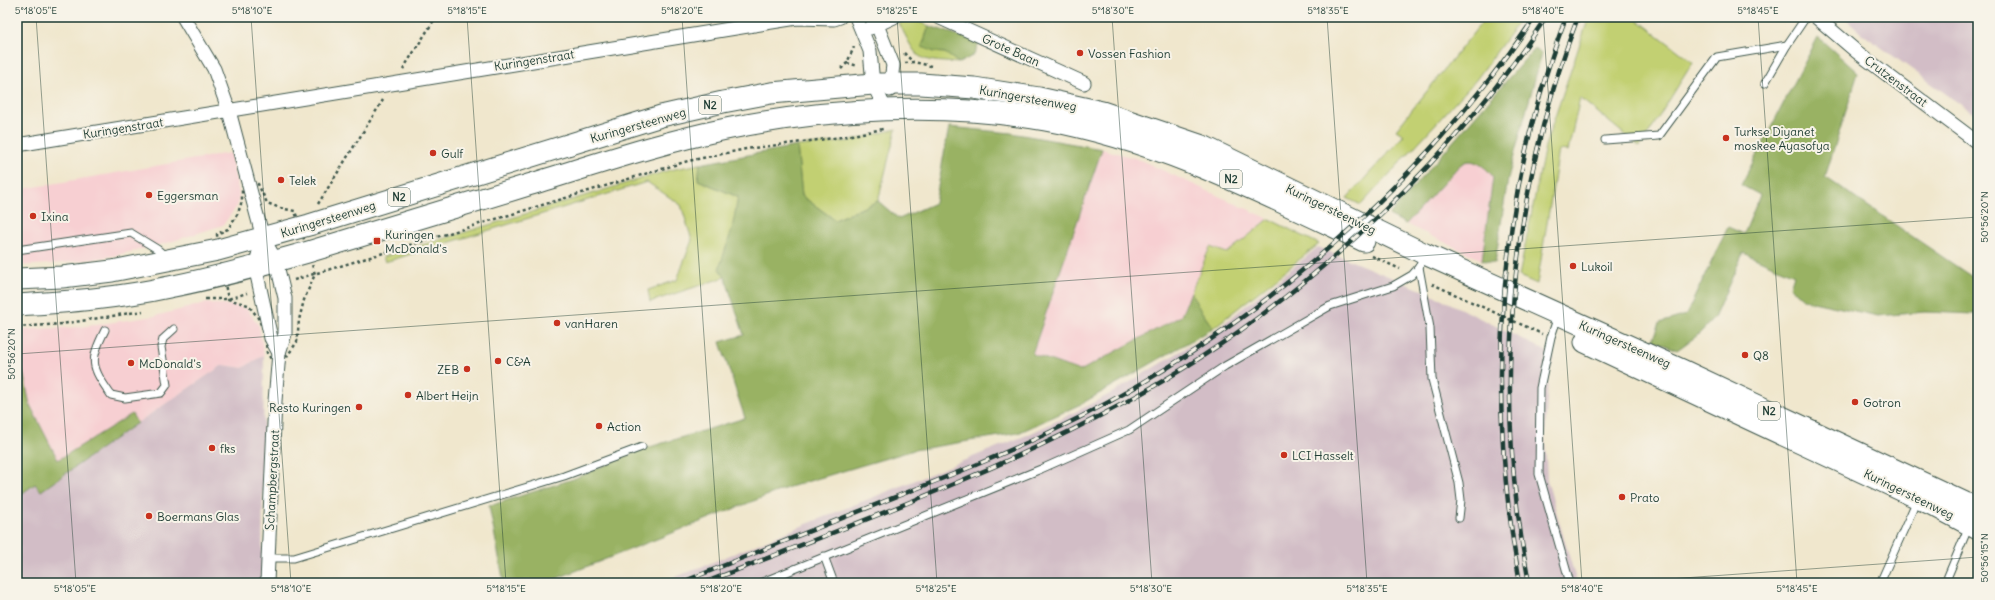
<svg xmlns="http://www.w3.org/2000/svg" width="1995" height="600" font-family="Delius,sans-serif">
<style>
.built{fill:#f7cfd2}
.industrial{fill:#d2bdc6}
.green{fill:#c2d072;stroke:#708653}
.forest{fill:#99b264;stroke:#5c784c}
.lines{fill:none;stroke-linecap:round;stroke-linejoin:round}
.lane-casing{stroke:#3e564b;stroke-width:9}
.street-casing{stroke:#3e564b;stroke-width:15}
.primary-casing{stroke:#3e564b;stroke-width:23}
.path{stroke:#3e564b;stroke-width:2.5;stroke-dasharray:3 3;stroke-linecap:butt}
.lane{stroke:#fff;stroke-width:7}
.street{stroke:#fff;stroke-width:13}
.primary{stroke:#fff;stroke-width:21}
.rail-casing{stroke:#1f3d34;stroke-width:4.5}
.rail{stroke:#f7f3e8;stroke-width:3;stroke-dasharray:9;stroke-linecap:butt}
.ticks{fill:none;stroke:#1f3d34;stroke-width:1;stroke-opacity:0.45}
.poi-dot{fill:#c8321e;stroke:#f7f3e8;stroke-width:1.5}
.labels{text-anchor:middle;dominant-baseline:central;stroke-width:4;stroke-linejoin:round;paint-order:stroke}
.shield{fill:#f7f3e8;stroke:#60746a;stroke-width:1}
.shield-label{font-size:11px;font-weight:bold;fill:#1f3d34}
.street-label{font-size:12px;fill:#1f3d34;stroke:#f7f3e8}
.poi-label{font-size:12px;fill:#1f3d34;stroke:#f7f3e8;text-anchor:start}
.neatline{fill:none;stroke:#1f3d34;stroke-width:1.5}
.ticks-label{font-size:10px;text-anchor:middle;fill:#1f3d34}
</style>
<rect width="100%" height="100%" fill="#f7f3e8"/>
<filter id="ink" filterUnits="userSpaceOnUse"><feTurbulence type="fractalNoise" baseFrequency=".025" numOctaves="2"/><feDisplacementMap in="SourceGraphic" scale="8" xChannelSelector="R" yChannelSelector="G"/><feConvolveMatrix kernelMatrix="1 2 1 2 8 2 1 2 1" color-interpolation-filters="sRGB"/></filter>
<filter id="wash" filterUnits="userSpaceOnUse"><feTurbulence type="fractalNoise" baseFrequency=".012" numOctaves="4" result="noise"/><feDisplacementMap in="SourceGraphic" scale="16" xChannelSelector="R" yChannelSelector="G"/><feGaussianBlur stdDeviation="0.9" result="paint"/><feColorMatrix in="noise" values="0 0 0 0 0 0 0 0 0 0 0 0 0 0 0 0 0 1.4 0 .05"/><feComposite in="paint" operator="in"/></filter>
<g filter="url(#wash)">
<rect width="100%" height="100%" fill="#f0e7cd"/>
<g class="built">
<path d="M1102,149L1138,159L1269,219L1227,253L1210,247L1181,316L1080,371L1032,354Z"/>
<path d="M230,153L239,193L238,205L223,225L167,243L113,256L65,263L17,266V190Z"/>
<path d="M1474,161L1490,171L1493,177L1482,260L1406,224L1457,168L1465,162Z"/>
<path d="M207,303L235,306L247,309L259,326L264,355L243,368L223,365L137,423L132,414L58,460L30,405L17,344V330L80,327L155,316Z"/>
</g>
<g class="industrial">
<path d="M1844,17H1978V117L1864,35Z"/>
<path d="M1318,247L1431,294L1554,355L1548,380L1545,437L1547,480L1577,583H661L1027,435L1071,414L1112,393L1217,329Z"/>
<path d="M264,355L262,583H17V497L36,484L41,491L137,423L223,365L243,368Z"/>
</g>
<g class="green">
<path d="M1486,17H1522L1476,80L1361,205L1347,198L1404,135L1396,130Z"/>
<path d="M1589,17H1634L1693,62L1640,147L1580,98L1568,151L1559,150L1537,284L1519,276L1545,146Z"/>
<path d="M908,20L917,21L929,26L923,43L934,52L945,53L959,63C915,60 919,62 899,23Z"/>
<path d="M896,129L878,201L835,220L802,196L797,146L850,141Z"/>
<path d="M700,164L698,180L738,197L725,277L650,302L648,290L677,280L692,240L681,205L647,182L385,262L383,257L670,170Z"/>
<path d="M1269,219L1319,244L1213,328L1199,308L1191,292L1210,247L1227,253Z"/>
</g>
<g class="forest">
<path d="M929,26L979,42L974,55L959,63L945,53L934,52L922,47Z"/>
<path d="M1818,37L1858,73L1825,177L1978,281V312L1974,314L1925,312L1878,316L1804,300L1790,287L1794,275L1743,253L1714,318L1698,335L1677,350L1653,340L1660,323L1686,315L1728,227L1744,234L1760,195L1741,185Z"/>
<path d="M1534,49L1542,53L1508,178L1495,263L1482,260L1493,177C1488,169 1475,158 1465,162C1462,163 1459,166 1457,168L1406,224L1389,215Z"/>
<path d="M949,127L1011,133L1102,149L1032,354L1080,371L1181,316L1191,292L1199,308L1213,328L1081,404L1018,433L914,450L789,487L545,583H504L489,506L573,479L640,450L745,418L720,342L744,335L725,277L719,269L732,229L738,197L698,180L700,164L797,146L802,196L835,220L878,201L899,219L935,203Z"/>
<path d="M17,344L30,405L58,460L132,414L137,423L41,491L35,484L17,497Z"/>
</g>
</g>
<g filter="url(#ink)">
<g class="lines">
<defs>
<g id="lane">
<path d="M1765,83L1787,45L1806,17"/>
<path d="M1605,140L1659,136L1717,57L1787,45"/>
<path d="M17,250L131,233L157,249L165,256"/>
<path d="M1419,267L1430,328L1432,379L1459,483L1461,500L1459,518"/>
<path d="M1558,316L1551,337L1540,388L1539,474L1570,583"/>
<path d="M105,330C89,362 91,366 111,395L125,398L161,393L167,385L161,347L163,339L174,329"/>
<path d="M824,556L834,583"/>
<path d="M268,558H294L564,476L642,447"/>
<path d="M760,583L1041,469L1129,430L1225,366L1330,306L1393,286L1412,275L1419,267L1425,255"/>
<path d="M1880,583L1917,500"/>
<path d="M1945,583L1969,526"/>
</g>
<g id="street">
<path d="M183,17L214,69L229,111L263,238L276,261L285,298V334L279,353L275,401L267,583"/>
<path d="M856,17L870,51L873,84L886,110"/>
<path d="M871,17L877,25L893,65L890,90"/>
<path d="M938,17L1084,83"/>
<path d="M1816,17L1857,52L1978,143"/>
<path d="M870,28L894,17"/>
<path d="M17,145L797,18L834,19L840,17"/>
<path d="M263,238L255,266L271,338L279,353"/>
</g>
<g id="primary">
<path d="M17,279L62,277L112,271L218,250L309,225L661,116L723,102L771,93L873,84H921L974,88L1039,98L1102,112L1205,147L1425,254L1682,370L1978,509"/>
<path d="M17,305C68,302 119,298 169,287C216,278 262,265 308,252C380,230 453,208 525,186C591,166 658,143 726,129C828,108 942,102 1045,120C1158,140 1260,192 1364,241"/>
<path d="M1585,342L1933,505L1978,529"/>
</g>
</defs>
<use href="#lane" class="lane-casing"/>
<use href="#street" class="street-casing"/>
<use href="#primary" class="primary-casing"/>
<g class="path">
<path d="M904,53L913,62"/>
<path d="M847,63L858,66"/>
<path d="M905,63L914,62L931,66"/>
<path d="M403,69L436,17"/>
<path d="M841,69L847,63L854,47"/>
<path d="M247,177L258,184L267,203L280,208L295,211L315,274L304,300L299,320L297,342L278,369L267,353L265,333L257,316L248,305L228,299L218,250L217,234L228,229L238,213L242,201V189Z"/>
<path d="M318,204L383,100"/>
<path d="M1372,256L1400,269"/>
<path d="M294,280L688,161L746,149L842,137L883,129"/>
<path d="M1432,284L1542,334"/>
<path d="M205,299H228L247,293"/>
<path d="M17,327L62,324L143,311"/>
</g>
<use href="#lane" class="lane"/>
<use href="#street" class="street"/>
<use href="#primary" class="primary"/>
<defs>
<g id="rail">
<path d="M680,583C750,555 820,527 890,499C944,478 998,457 1050,432C1241,341 1416,192 1535,17"/>
<path d="M704,583C845,527 990,476 1124,403C1289,314 1443,173 1546,17"/>
<path d="M1520,583C1485,393 1497,198 1566,17"/>
<path d="M1529,583C1492,394 1509,197 1578,17"/>
</g>
</defs>
<use href="#rail" class="rail-casing"/>
<use href="#rail" class="rail"/>
</g>
</g>
<path class="ticks" d="M36,17L76,583M251,17L291,583M467,17L506,583M682,17L721,583M897,17L937,583M1112,17L1152,583M1327,17L1367,583M1543,17L1582,583M1758,17L1797,583M1973,17L1978,88M17,354L1978,217M1613,583L1978,557"/>
<g class="poi-dot">
<circle cx="1080" cy="53" r="4"/>
<circle cx="1726" cy="138" r="4"/>
<circle cx="433" cy="153" r="4"/>
<circle cx="281" cy="180" r="4"/>
<circle cx="149" cy="195" r="4"/>
<circle cx="33" cy="216" r="4"/>
<rect x="373" y="237" width="8" height="8" rx="2"/>
<circle cx="1573" cy="266" r="4"/>
<circle cx="557" cy="323" r="4"/>
<circle cx="1745" cy="355" r="4"/>
<circle cx="498" cy="361" r="4"/>
<circle cx="131" cy="363" r="4"/>
<circle cx="467" cy="369" r="4"/>
<circle cx="408" cy="395" r="4"/>
<circle cx="1855" cy="402" r="4"/>
<circle cx="359" cy="407" r="4"/>
<circle cx="599" cy="426" r="4"/>
<circle cx="212" cy="448" r="4"/>
<circle cx="1284" cy="455" r="4"/>
<circle cx="1622" cy="497" r="4"/>
<circle cx="149" cy="516" r="4"/>
</g>
<g class="labels">
<g class="shield">
<rect x="699" y="96" width="22" height="18" rx="3"/>
<rect x="1220" y="170" width="22" height="18" rx="3"/>
<rect x="388" y="188" width="22" height="18" rx="3"/>
<rect x="1758" y="402" width="22" height="18" rx="3"/>
</g>
<g class="shield-label">
<text x="710" y="105">N2</text>
<text x="1231" y="179">N2</text>
<text x="399" y="197">N2</text>
<text x="1769" y="411">N2</text>
</g>
<g class="street-label">
<text transform="translate(1011 50) rotate(24)">Grote Baan</text>
<text transform="translate(534 60) rotate(-9)">Kuringenstraat</text>
<text transform="translate(1896 81) rotate(37)">Crutzenstraat</text>
<text transform="translate(1028 98) rotate(10)">Kuringersteenweg</text>
<text transform="translate(638 125) rotate(-16)">Kuringersteenweg</text>
<text transform="translate(123 128) rotate(-9)">Kuringenstraat</text>
<text transform="translate(1331 209) rotate(26)">Kuringersteenweg</text>
<text transform="translate(328 219) rotate(-17)">Kuringersteenweg</text>
<text transform="translate(1625 344) rotate(24)">Kuringersteenweg</text>
<text transform="translate(272 480) rotate(-87)">Schampbergstraat</text>
<text transform="translate(1909 494) rotate(26)">Kuringersteenweg</text>
</g>
<g class="poi-label">
<text x="1088" y="53">Vossen Fashion</text>
<text x="1734" y="131">Turkse Diyanet<tspan x="1734" dy="14">moskee Ayasofya</tspan></text>
<text x="441" y="153">Gulf</text>
<text x="289" y="180">Telek</text>
<text x="157" y="195">Eggersman</text>
<text x="41" y="216">Ixina</text>
<text x="385" y="234">Kuringen<tspan x="385" dy="14">McDonald's</tspan></text>
<text x="1581" y="266">Lukoil</text>
<text x="565" y="323">vanHaren</text>
<text x="1753" y="355">Q8</text>
<text x="506" y="361">C&amp;A</text>
<text x="139" y="363">McDonald's</text>
<text x="459" y="369" text-anchor="end">ZEB</text>
<text x="416" y="395">Albert Heijn</text>
<text x="1863" y="402">Gotron</text>
<text x="351" y="407" text-anchor="end">Resto Kuringen</text>
<text x="607" y="426">Action</text>
<text x="220" y="448">fks</text>
<text x="1292" y="455">LCI Hasselt</text>
<text x="1630" y="497">Prato</text>
<text x="157" y="516">Boermans Glas</text>
</g>
</g>
<rect width="1995" height="600" fill="none" stroke="#f7f3e8" stroke-width="44"/>
<rect x="22" y="22" width="1951" height="556" class="neatline"/>
<g class="ticks-label">
<text x="36" y="14">5°18'05"E</text>
<text x="252" y="14">5°18'10"E</text>
<text x="467" y="14">5°18'15"E</text>
<text x="682" y="14">5°18'20"E</text>
<text x="897" y="14">5°18'25"E</text>
<text x="1113" y="14">5°18'30"E</text>
<text x="1328" y="14">5°18'35"E</text>
<text x="1543" y="14">5°18'40"E</text>
<text x="1758" y="14">5°18'45"E</text>
<text transform="translate(1984 217) rotate(-90)" y="4">50°56'20"N</text>
<text transform="translate(11 354) rotate(-90)" y="4">50°56'20"N</text>
<text transform="translate(1984 558) rotate(-90)" y="4">50°56'15"N</text>
<text x="75" y="592">5°18'05"E</text>
<text x="291" y="592">5°18'10"E</text>
<text x="506" y="592">5°18'15"E</text>
<text x="721" y="592">5°18'20"E</text>
<text x="936" y="592">5°18'25"E</text>
<text x="1151" y="592">5°18'30"E</text>
<text x="1367" y="592">5°18'35"E</text>
<text x="1582" y="592">5°18'40"E</text>
<text x="1797" y="592">5°18'45"E</text>
</g>
</svg>
